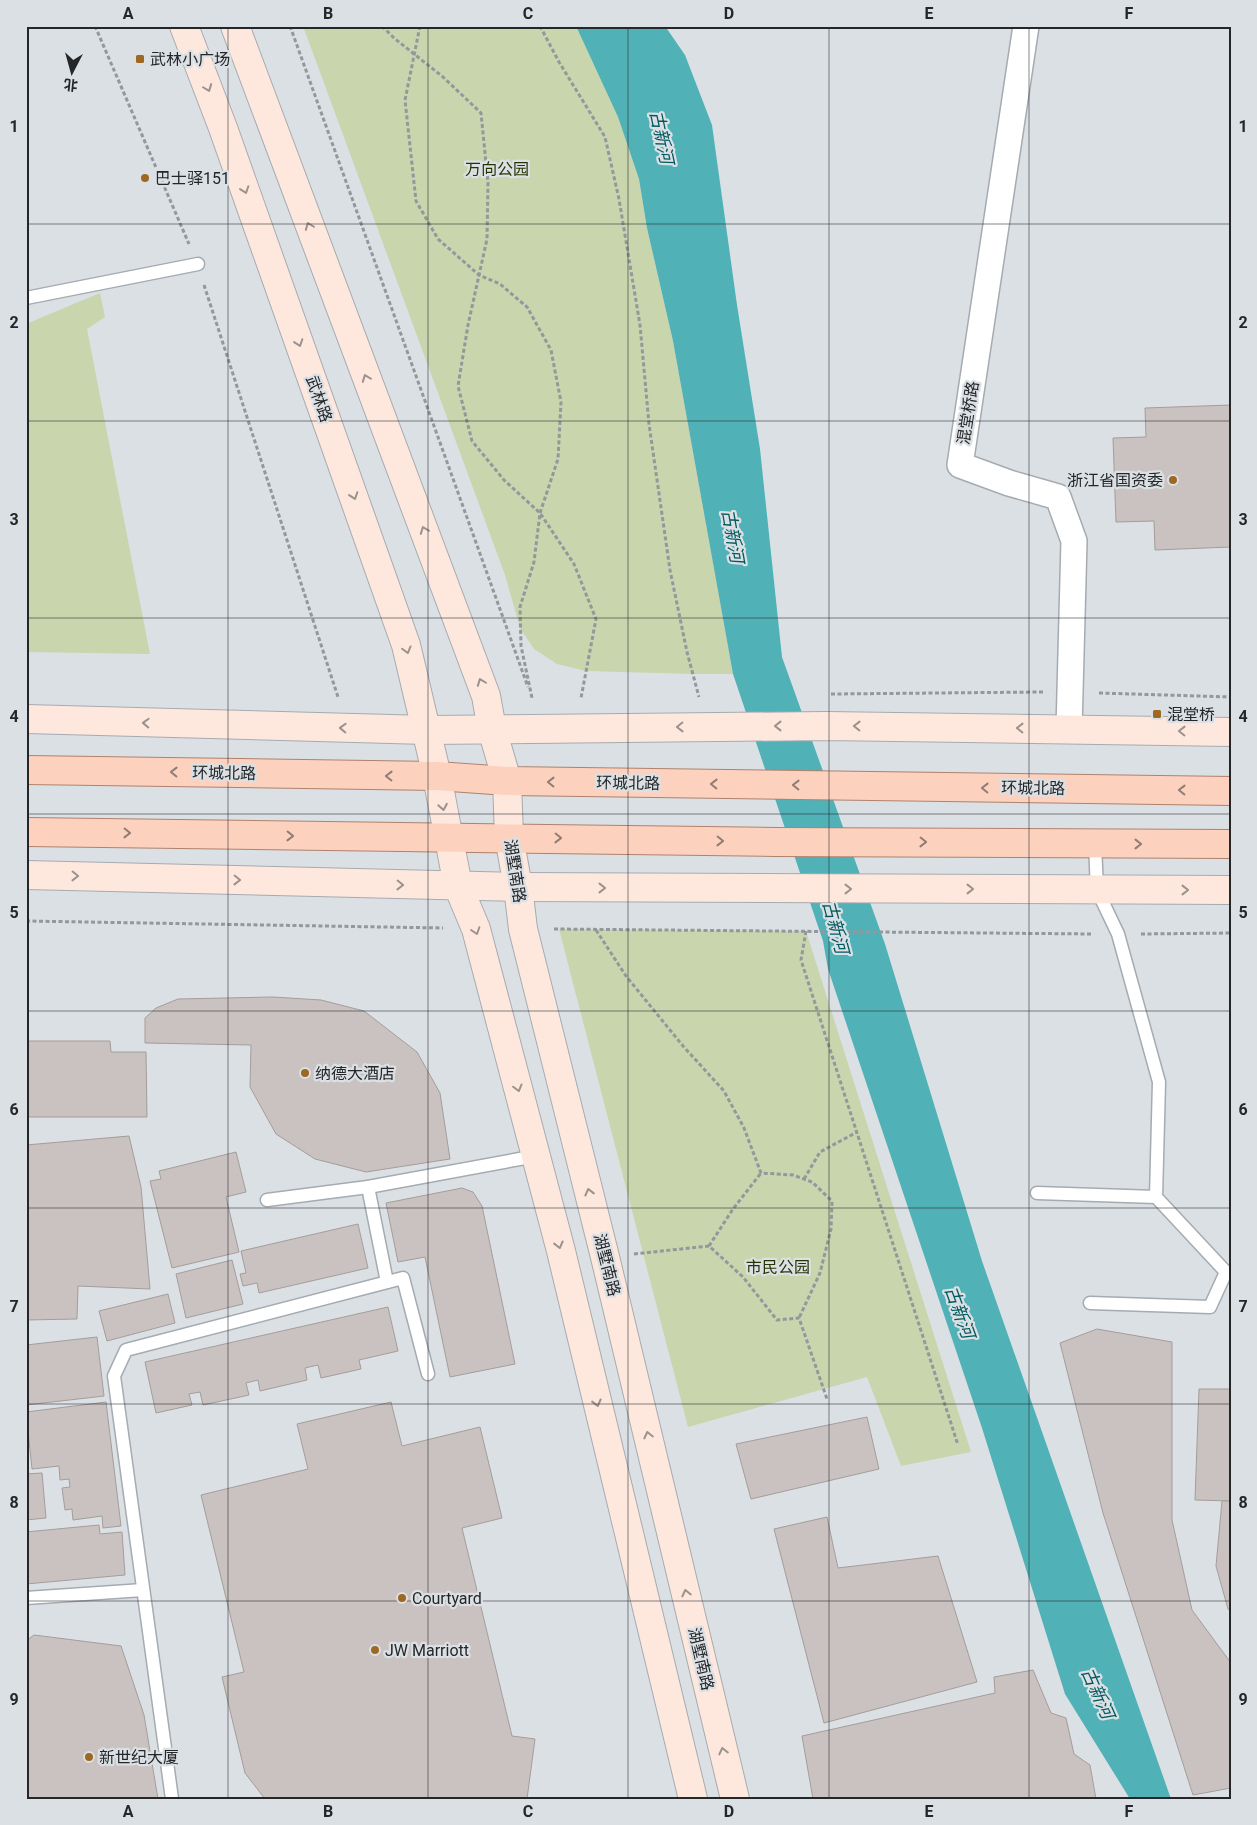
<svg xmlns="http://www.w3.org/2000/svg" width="1257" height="1825" font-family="Roboto,'Noto Sans SC',sans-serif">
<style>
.green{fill:#c8d5ad}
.water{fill:#50b1b6}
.building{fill:#c9c2c0;stroke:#a49d9b}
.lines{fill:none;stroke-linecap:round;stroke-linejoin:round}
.lane-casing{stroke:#a6abb0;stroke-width:15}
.street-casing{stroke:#a6abb0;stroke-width:28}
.secondary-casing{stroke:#a6abb0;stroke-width:30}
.primary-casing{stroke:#af826d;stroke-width:30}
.path{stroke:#94979b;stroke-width:3;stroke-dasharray:4 2.5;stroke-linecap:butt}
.lane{stroke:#fff;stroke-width:12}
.street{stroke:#fff;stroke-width:25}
.secondary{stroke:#fee8de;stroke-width:28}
.primary{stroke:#fcd1be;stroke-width:28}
.oneway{stroke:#9c918c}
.oneway2{stroke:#907c73}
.grid{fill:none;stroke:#242628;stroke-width:1;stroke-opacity:0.55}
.poi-dot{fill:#9e6822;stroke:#dbe0e5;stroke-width:2}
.labels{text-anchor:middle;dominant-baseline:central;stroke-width:4.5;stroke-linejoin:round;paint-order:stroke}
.poi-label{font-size:16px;fill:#242628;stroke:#dbe0e5;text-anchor:start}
.park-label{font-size:16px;fill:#283300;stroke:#dbe0e5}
.street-label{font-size:16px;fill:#242628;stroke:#dbe0e5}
.water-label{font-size:18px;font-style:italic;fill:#00595d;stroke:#dbe0e5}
.neatline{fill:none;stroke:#242628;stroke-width:2}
.grid-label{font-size:16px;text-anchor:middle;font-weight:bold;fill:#242628}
</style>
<rect width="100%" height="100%" fill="#dbe0e5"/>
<g class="green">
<path d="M303,26H576L618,117L639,179L647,228L673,341L733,674H693L586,671L557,664L534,649L520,628L505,575Z"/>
<path d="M100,293L105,317L87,329L150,654L26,652V324Z"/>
<path d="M559,929L806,931L971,1452L901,1466L867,1377L688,1427Z"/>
</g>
<path class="water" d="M576,26H665L685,55L712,125L737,305L760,449L782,657L885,944L982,1261L1171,1799H1130L1065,1694L982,1428L828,969L823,941L733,674L673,341L647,228L639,179L618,117Z"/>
<g class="building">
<path d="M1231,405V547L1155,550L1154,521L1116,522L1113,438L1146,437L1145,408Z"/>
<path d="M273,997L321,1000L364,1011L417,1052L440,1093L450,1159L366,1172L315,1159L276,1134L250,1087L251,1045L145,1043V1018L156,1008L178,999Z"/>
<path d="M26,1041H110L111,1052H146L147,1117H26Z"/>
<path d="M129,1136L141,1187L150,1289L78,1286L77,1319L26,1320V1145Z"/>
<path d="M236,1152L246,1192L226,1197L239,1252L172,1268L150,1181L161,1179L159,1171Z"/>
<path d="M462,1188L473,1192L482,1206L515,1364L450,1377L425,1257L398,1262L386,1203Z"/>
<path d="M358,1224L368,1268L259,1293L257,1283L243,1286L240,1274L246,1273L241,1251Z"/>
<path d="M232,1260L243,1304L186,1318L176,1274Z"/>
<path d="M168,1294L175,1323L107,1341L99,1311Z"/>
<path d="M388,1307L398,1351L359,1360L361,1369L321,1378L318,1365L305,1368L307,1380L260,1391L258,1380L246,1383L249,1395L203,1405L200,1392L189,1394L192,1405L156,1413L145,1362Z"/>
<path d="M1097,1329L1172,1342V1520L1192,1610L1231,1663V1788L1193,1795L1103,1513L1060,1343Z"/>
<path d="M97,1337L104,1396L26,1405V1345Z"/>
<path d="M1199,1389H1231V1501L1195,1500Z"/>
<path d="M106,1402L121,1526L103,1528L102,1516L73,1520L72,1509L65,1510L62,1488L70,1487L69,1479L60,1480L59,1466L32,1469L26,1412Z"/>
<path d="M391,1402L402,1446L480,1427L502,1518L462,1528L512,1736L535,1739L527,1799H265L245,1773L222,1677L244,1672L201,1495L308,1469L297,1424Z"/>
<path d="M867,1417L879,1469L751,1499L736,1444Z"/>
<path d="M42,1473L46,1518L26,1520V1474Z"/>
<path d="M1222,1501H1231V1612L1228,1609L1216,1566Z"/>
<path d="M827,1517L838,1568L938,1556L977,1682L824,1723L774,1529Z"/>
<path d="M99,1525L100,1534L122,1532L125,1575L26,1584V1532Z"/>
<path d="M34,1635L121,1646L144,1715L158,1799H26V1641Z"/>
<path d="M1033,1670L1051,1713L1066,1718L1074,1754L1090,1765L1096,1799H813L802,1736L995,1693L994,1677Z"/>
</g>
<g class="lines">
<defs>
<g id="lane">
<path d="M26,298L198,264"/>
<path d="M1095,844L1097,890L1118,934L1159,1082L1156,1197L1226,1272H1231"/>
<path d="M368,1187L387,1282"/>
<path d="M1037,1193L1156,1197"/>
<path d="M267,1200L368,1187L536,1156"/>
<path d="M1090,1303L1210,1307L1226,1272"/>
<path d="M26,1598L143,1590"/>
<path d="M172,1799L114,1376L126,1350L403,1278L428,1374"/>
</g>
<path id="street" d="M1026,26L960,465L1009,483L1058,497L1074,541L1069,729"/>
<g id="secondary">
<path d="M184,26L223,128L406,645L437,776L458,886L476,929L561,1251L693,1799"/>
<path d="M235,26L486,696L492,729L507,781L509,837L518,887L523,929L605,1257L735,1799"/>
<path d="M26,719L427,730L826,726L1231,732"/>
<path d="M26,875L518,887L1231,890"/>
</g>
<g id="primary">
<path d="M26,770L437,776L507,781L1231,791"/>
<path d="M26,832L775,842L1231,844"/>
</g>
</defs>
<use href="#lane" class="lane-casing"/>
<use href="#street" class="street-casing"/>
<use href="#secondary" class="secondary-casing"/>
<use href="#primary" class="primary-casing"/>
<g class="path">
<path d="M95,26L189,244"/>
<path d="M290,26L528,687"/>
<path d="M382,26L394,38L443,77L481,113L488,183L487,239L468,325L458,386L472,441L504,480L540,513L574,564L596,619L581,698"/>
<path d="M420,26L405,100L416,201L438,239L479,275L500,284L527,307L551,350L561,402L558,459L540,513L534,562L520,607L521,646L532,698"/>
<path d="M540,26L559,62L605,137L619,199L640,325L649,424L670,570L687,652L699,697"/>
<path d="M204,285L338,697"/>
<path d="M1099,693L1231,697"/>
<path d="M831,694L1043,692"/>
<path d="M26,921L443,928"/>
<path d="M554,929L1093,934"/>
<path d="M596,930L626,976L683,1046L724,1091L744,1128L761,1173L793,1175L812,1182L832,1201L831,1229L820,1273L799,1318"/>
<path d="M806,931L801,960L958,1445"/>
<path d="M1141,934L1231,933"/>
<path d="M804,1179L820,1152L857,1132"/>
<path d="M709,1246L733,1209L761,1173"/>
<path d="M634,1254L709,1246L743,1277L777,1320L799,1318L827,1399"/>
</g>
<use href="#lane" class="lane"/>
<use href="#street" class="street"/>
<use href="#secondary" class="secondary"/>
<use href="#primary" class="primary"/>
</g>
<defs><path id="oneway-chevron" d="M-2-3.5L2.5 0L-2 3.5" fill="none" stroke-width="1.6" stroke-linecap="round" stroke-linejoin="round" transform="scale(1.25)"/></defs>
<g class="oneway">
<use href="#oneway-chevron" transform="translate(208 88) rotate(69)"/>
<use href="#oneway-chevron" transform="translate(245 190) rotate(71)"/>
<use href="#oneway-chevron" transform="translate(309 226) rotate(-111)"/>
<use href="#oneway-chevron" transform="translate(299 343) rotate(71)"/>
<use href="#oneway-chevron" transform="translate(366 378) rotate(-111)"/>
<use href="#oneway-chevron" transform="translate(354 496) rotate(71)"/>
<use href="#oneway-chevron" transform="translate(424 530) rotate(-111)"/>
<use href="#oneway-chevron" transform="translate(407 650) rotate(75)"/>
<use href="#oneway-chevron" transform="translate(481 682) rotate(-111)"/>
<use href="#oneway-chevron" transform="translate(146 723) rotate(-178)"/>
<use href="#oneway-chevron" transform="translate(778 726) rotate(180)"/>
<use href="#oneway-chevron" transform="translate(857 726) rotate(-179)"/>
<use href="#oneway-chevron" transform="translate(680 727) rotate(179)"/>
<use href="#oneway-chevron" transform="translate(343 728) rotate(-178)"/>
<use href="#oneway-chevron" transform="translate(1020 728) rotate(-179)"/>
<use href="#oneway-chevron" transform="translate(1182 731) rotate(-179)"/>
<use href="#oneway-chevron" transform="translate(443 807) rotate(80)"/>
<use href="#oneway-chevron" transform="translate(75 876) rotate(1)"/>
<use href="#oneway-chevron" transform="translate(237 880) rotate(1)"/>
<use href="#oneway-chevron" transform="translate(400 885) rotate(1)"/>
<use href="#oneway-chevron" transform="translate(602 888)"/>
<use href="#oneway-chevron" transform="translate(848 889)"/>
<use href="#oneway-chevron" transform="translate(970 889)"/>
<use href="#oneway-chevron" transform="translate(1185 890)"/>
<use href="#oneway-chevron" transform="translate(476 931) rotate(72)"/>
<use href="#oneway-chevron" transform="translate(518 1088) rotate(75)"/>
<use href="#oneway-chevron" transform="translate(589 1192) rotate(-104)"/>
<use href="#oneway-chevron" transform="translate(559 1245) rotate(76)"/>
<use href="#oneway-chevron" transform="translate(597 1403) rotate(76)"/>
<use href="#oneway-chevron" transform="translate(648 1435) rotate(-103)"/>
<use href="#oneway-chevron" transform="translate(686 1593) rotate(-103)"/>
<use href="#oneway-chevron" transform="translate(723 1751) rotate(-103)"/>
</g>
<g class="oneway2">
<use href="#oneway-chevron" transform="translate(174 772) rotate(-179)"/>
<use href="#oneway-chevron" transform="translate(389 776) rotate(-179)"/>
<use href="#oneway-chevron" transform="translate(551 782) rotate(-179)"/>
<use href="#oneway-chevron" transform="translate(714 784) rotate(-179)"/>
<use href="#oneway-chevron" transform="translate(796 785) rotate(-179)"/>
<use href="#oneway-chevron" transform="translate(985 788) rotate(-179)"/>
<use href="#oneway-chevron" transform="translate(1182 790) rotate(-179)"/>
<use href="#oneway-chevron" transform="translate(127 833) rotate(1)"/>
<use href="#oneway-chevron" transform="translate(290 836) rotate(1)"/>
<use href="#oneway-chevron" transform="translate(558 838) rotate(1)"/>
<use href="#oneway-chevron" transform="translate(720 841) rotate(1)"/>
<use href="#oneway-chevron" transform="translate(923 842) rotate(1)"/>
<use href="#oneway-chevron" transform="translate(1138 844)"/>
</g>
<path class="grid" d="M228,26V1799M428,26V1799M628,26V1799M829,26V1799M1029,26V1799M26,224H1231M26,421H1231M26,618H1231M26,814H1231M26,1011H1231M26,1208H1231M26,1404H1231M26,1601H1231"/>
<g class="poi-dot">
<rect x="135" y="54" width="10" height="10" rx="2.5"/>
<circle cx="145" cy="178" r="5"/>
<circle cx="1173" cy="480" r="5"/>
<rect x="1152" y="709" width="10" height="10" rx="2.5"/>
<circle cx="305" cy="1073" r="5"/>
<circle cx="402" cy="1598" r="5"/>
<circle cx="375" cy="1650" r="5"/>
<circle cx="89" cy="1757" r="5"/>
</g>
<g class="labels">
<g class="poi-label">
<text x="150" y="59">武林小广场</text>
<text x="155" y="178">巴士驿151</text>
<text x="1163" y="480" text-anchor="end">浙江省国资委</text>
<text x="1167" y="714">混堂桥</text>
<text x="315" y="1073">纳德大酒店</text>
<text x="412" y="1598">Courtyard</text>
<text x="385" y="1650">JW Marriott</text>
<text x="99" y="1757">新世纪大厦</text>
</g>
<g class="park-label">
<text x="497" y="169">万向公园</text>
<text x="778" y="1267">市民公园</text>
</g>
<g class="street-label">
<text transform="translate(319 399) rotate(71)">武林路</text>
<text transform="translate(968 413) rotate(-81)">混堂桥路</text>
<text transform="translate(224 773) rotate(1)">环城北路</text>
<text transform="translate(628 783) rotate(1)">环城北路</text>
<text transform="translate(1033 788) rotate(1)">环城北路</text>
<text transform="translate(515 871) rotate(81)">湖墅南路</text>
<text transform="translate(607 1265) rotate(76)">湖墅南路</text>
<text transform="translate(701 1659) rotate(77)">湖墅南路</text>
</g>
<g class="water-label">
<text transform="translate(662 137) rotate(78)">古新河</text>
<text transform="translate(733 536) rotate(80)">古新河</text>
<text transform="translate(836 927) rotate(75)">古新河</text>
<text transform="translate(960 1312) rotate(70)">古新河</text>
<text transform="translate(1098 1693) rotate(66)">古新河</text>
</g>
</g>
<rect width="1257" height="1825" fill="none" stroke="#dbe0e5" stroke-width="55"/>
<g transform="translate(72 72) rotate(186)" stroke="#dbe0e5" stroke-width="4" paint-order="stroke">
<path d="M0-4L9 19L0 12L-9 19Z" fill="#242628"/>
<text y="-8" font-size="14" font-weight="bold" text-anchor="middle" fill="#242628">北</text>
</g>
<rect x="28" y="28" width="1202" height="1770" class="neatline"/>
<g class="grid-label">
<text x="128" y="19">A</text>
<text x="328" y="19">B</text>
<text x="528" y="19">C</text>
<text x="729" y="19">D</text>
<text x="929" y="19">E</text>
<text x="1129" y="19">F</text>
<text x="14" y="132">1</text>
<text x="1243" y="132">1</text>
<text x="14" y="328">2</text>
<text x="1243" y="328">2</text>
<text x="14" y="525">3</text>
<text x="1243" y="525">3</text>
<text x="14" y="722">4</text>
<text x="1243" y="722">4</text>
<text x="14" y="918">5</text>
<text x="1243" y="918">5</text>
<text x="14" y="1115">6</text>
<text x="1243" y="1115">6</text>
<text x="14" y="1312">7</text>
<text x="1243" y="1312">7</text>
<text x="14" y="1508">8</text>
<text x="1243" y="1508">8</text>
<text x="14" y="1705">9</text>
<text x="1243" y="1705">9</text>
<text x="128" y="1817">A</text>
<text x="328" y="1817">B</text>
<text x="528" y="1817">C</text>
<text x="729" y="1817">D</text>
<text x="929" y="1817">E</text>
<text x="1129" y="1817">F</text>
</g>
</svg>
